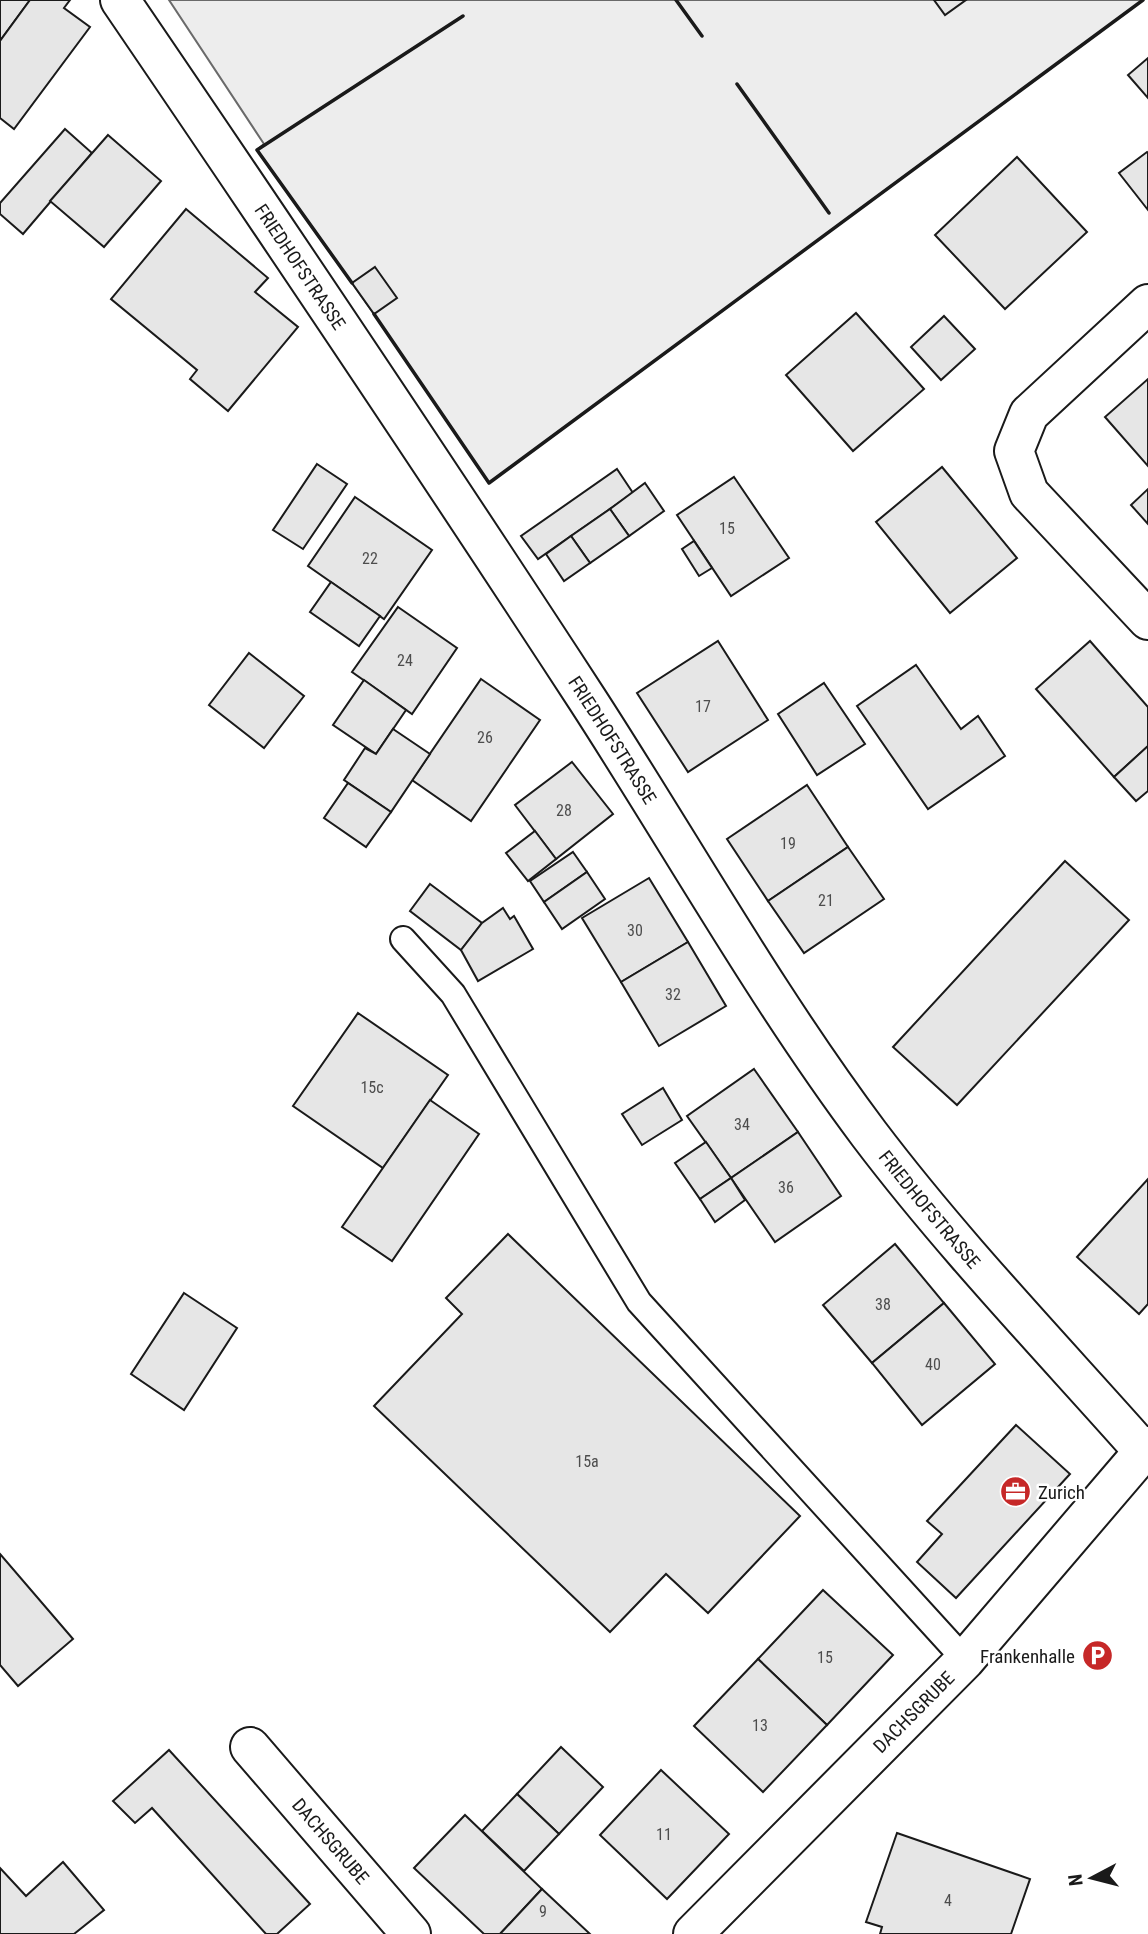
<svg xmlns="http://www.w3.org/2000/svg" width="1148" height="1934" font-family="'Roboto Condensed',sans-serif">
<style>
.green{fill:#ededed;stroke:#6a6a6a;stroke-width:2}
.building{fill:#e6e6e6;stroke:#1a1a1a;stroke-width:2}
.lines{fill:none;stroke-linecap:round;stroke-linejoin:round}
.lane-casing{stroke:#1a1a1a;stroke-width:28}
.street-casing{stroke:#1a1a1a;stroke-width:42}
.lane{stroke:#fff;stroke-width:24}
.street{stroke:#fff;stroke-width:38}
.wall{stroke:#1a1a1a;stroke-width:3.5}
.labels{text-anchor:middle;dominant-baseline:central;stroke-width:5;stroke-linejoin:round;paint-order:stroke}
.number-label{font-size:16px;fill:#4d4d4d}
.street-label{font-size:19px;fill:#1a1a1a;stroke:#fff}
.poi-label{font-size:19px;fill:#1a1a1a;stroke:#fff;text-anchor:start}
</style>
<rect width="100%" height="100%" fill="#fff"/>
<path class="green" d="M169,0H1143L489,483L374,314L257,150L264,144Z"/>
<g class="building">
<path d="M0,0H30L0,41Z"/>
<path d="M30,0H70L64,8L90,27L14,129L0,118V41Z"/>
<path d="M934,0H966L945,15Z"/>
<path d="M1148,58V98L1128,75Z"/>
<path d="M65,129L92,153L23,234L0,214V203Z"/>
<path d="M108,135L161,181L104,247L50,201Z"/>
<path d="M1147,152L1148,153V210L1119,173Z"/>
<path d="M1017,157L1087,232L1005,309L935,235Z"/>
<path d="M186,209L268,278L255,292L298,327L228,411L190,379L197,370L111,299Z"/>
<path d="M375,267L397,298L374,314L352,283Z"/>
<path d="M856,313L924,389L853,451L786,375Z"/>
<path d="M944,316L975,349L941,380L911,347Z"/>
<path d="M1148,379V466L1105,417Z"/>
<path d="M317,464L347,484L303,549L273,530Z"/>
<path d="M942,467L1017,558L950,613L876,522Z"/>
<path d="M617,469L633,493L538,559L521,536Z"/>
<path d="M734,477L789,558L731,596L677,515Z"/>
<path d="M645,483L664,511L629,536L610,509Z"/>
<path d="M1148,489V524L1131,505Z"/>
<path d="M355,497L432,550L384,619L308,566Z"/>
<path d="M610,509L629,536L590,563L571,536Z"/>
<path d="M571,536L590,563L564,581L546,554Z"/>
<path d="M694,541L712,568L699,576L682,549Z"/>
<path d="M331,582L380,616L359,646L310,612Z"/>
<path d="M398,607L457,648L412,714L352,672Z"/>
<path d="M718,641L768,720L688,772L637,693Z"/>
<path d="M1090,641L1148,707V746L1114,777L1036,689Z"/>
<path d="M249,653L304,696L264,748L209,705Z"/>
<path d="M916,665L961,729L978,716L1005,756L928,809L857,706Z"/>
<path d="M481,679L540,720L471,821L412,780Z"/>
<path d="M364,680L406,710L376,754L333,725Z"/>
<path d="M824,683L865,744L817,775L778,714Z"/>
<path d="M393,729L430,754L391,812L344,780L365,748L376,754Z"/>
<path d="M1148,746V791L1136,801L1114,777Z"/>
<path d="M572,762L613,814L556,859L515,805Z"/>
<path d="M348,783L391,812L366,847L324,818Z"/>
<path d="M807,785L848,847L768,901L727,839Z"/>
<path d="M535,831L556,859L528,881L506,853Z"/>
<path d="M848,847L884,899L804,953L768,901Z"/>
<path d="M573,852L587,872L544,902L530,881Z"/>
<path d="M1065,861L1129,920L957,1105L893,1047Z"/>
<path d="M587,872L605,899L562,929L544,902Z"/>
<path d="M649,878L688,942L621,982L582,918Z"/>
<path d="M430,884L482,923L461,950L410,911Z"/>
<path d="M503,908L510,919L514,916L533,949L478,981L461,950L482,923Z"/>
<path d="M688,942L726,1006L659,1046L621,982Z"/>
<path d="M358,1013L448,1075L383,1168L293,1106Z"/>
<path d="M754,1069L798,1132L731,1178L687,1116Z"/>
<path d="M663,1088L682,1120L642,1145L622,1114Z"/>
<path d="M430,1100L479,1134L392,1261L342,1227Z"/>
<path d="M798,1132L841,1196L775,1242L731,1178Z"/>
<path d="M706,1142L731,1178L700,1199L675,1163Z"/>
<path d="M731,1178L745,1200L715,1222L700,1199Z"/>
<path d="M1148,1179V1304L1139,1314L1077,1257Z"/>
<path d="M508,1234L800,1516L708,1613L666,1574L610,1632L374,1406L462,1314L446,1298Z"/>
<path d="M895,1244L944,1303L872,1363L823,1305Z"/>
<path d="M184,1293L237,1328L184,1410L131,1374Z"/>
<path d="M944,1303L995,1364L922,1425L872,1363Z"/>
<path d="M1016,1425L1070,1474L956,1598L917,1562L942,1534L927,1521Z"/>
<path d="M0,1554L73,1639L18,1686L0,1665Z"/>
<path d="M823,1590L893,1655L827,1725L758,1659Z"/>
<path d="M758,1659L827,1725L763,1792L694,1726Z"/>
<path d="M561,1747L603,1787L559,1834L517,1794Z"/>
<path d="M169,1750L310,1904L277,1934H266L152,1808L135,1823L113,1801Z"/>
<path d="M661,1770L729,1834L667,1899L600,1835Z"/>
<path d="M517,1794L559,1834L524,1871L482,1831Z"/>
<path d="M465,1815L542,1889L500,1934H484L414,1868Z"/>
<path d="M897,1833L1030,1879L1011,1934H880L882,1927L866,1922Z"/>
<path d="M63,1862L104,1910L74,1934H0V1868L26,1896Z"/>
<path d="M542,1889L590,1934H500Z"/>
</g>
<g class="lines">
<defs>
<path id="lane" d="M403,939L453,994L639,1302L965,1660"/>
<g id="street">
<path id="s1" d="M120,0C278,232 434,464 587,699C681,844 765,995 869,1134C953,1245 1051,1347 1144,1452"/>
<path d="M1148,304L1029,414L1014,451L1029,493L1148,620"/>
<path id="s2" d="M250,1747L411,1934"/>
<path id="s3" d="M693,1934L965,1660L1148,1446"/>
</g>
</defs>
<use href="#lane" class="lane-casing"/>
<use href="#street" class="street-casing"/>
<use href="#lane" class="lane"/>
<use href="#street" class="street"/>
<g class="wall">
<path d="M676,0L702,36"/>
<path d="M737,84L829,213"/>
<path d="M352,283L257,150L463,16"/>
<path d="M374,314L489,483L1143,0"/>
</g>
</g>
<defs>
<symbol id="office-disc" viewBox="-11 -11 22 22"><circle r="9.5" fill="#c62828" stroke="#fff"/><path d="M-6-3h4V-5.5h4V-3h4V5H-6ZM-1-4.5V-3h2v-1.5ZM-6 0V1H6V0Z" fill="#fff"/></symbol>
<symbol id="parking-disc" viewBox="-11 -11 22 22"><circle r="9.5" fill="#c62828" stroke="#fff"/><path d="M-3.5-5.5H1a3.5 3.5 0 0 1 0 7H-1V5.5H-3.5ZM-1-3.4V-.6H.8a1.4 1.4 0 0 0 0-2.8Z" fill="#fff"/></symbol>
</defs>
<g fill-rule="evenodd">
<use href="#office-disc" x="998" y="1474" width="35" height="35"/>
<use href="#parking-disc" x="1080" y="1638" width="35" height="35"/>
</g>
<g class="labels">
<g class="number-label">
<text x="727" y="528">15</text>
<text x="370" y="558">22</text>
<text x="405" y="660">24</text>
<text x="703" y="706">17</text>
<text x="485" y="737">26</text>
<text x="564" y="810">28</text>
<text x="788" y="843">19</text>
<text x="826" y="900">21</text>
<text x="635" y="930">30</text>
<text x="673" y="994">32</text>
<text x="372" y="1087">15c</text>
<text x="742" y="1124">34</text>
<text x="786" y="1187">36</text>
<text x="883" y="1304">38</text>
<text x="933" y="1364">40</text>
<text x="587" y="1461">15a</text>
<text x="825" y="1657">15</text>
<text x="760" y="1725">13</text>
<text x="664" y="1834">11</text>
<text x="948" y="1900">4</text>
<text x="543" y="1911">9</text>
</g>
<g class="street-label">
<text stroke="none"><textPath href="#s1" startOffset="322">FRIEDHOFSTRASSE</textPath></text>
<text stroke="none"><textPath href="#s1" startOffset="889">FRIEDHOFSTRASSE</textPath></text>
<text stroke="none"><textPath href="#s1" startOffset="1456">FRIEDHOFSTRASSE</textPath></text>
<text stroke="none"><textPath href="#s3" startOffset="313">DACHSGRUBE</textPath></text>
<text stroke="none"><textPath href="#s2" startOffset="124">DACHSGRUBE</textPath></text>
</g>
<g class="poi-label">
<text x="1038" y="1492">Zurich</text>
<text x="1075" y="1656" text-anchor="end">Frankenhalle</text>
</g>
</g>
<g transform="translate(1092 1878) rotate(263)" stroke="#ffffff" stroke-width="5" paint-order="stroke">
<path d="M0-5L12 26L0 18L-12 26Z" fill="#1a1a1a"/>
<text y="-10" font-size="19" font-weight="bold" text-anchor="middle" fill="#1a1a1a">N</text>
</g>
</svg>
